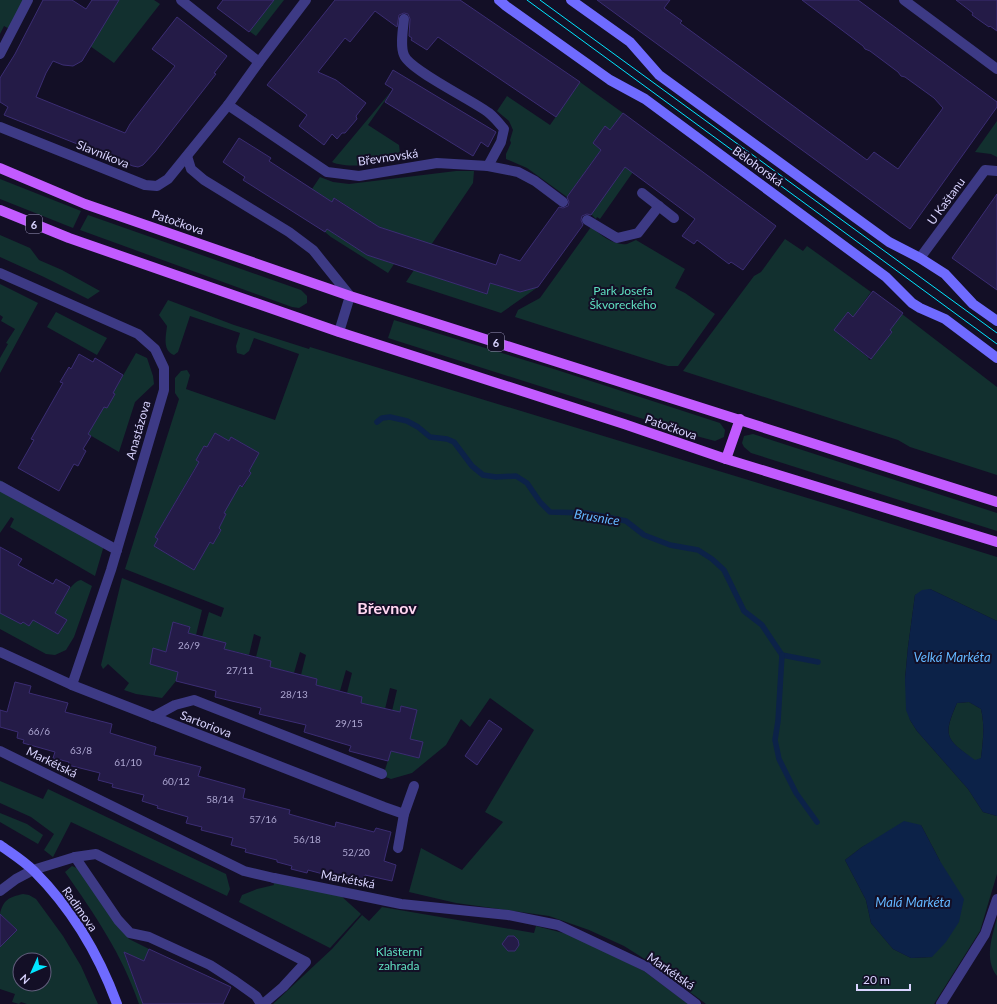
<svg xmlns="http://www.w3.org/2000/svg" width="997" height="1004" font-family="Lato,sans-serif">
<style>
.green{fill:#12302f;fill-rule:evenodd}
.water{fill:#0c2248;fill-rule:evenodd}
.lines{fill:none;stroke-linecap:round;stroke-linejoin:round}
.stream{stroke:#0c2248;stroke-width:5.5}
.building{fill:#241b47;stroke:#3b2d73}
.lane{stroke:#3d3a85;stroke-width:10}
.street{stroke:#3d3a85;stroke-width:10}
.secondary{stroke:#6f6bff;stroke-width:10}
.primary{stroke:#c25bff;stroke-width:10}
.tram{stroke:#00e5ff;stroke-width:1}
.labels{text-anchor:middle;dominant-baseline:central;stroke-width:4;stroke-linejoin:round;paint-order:stroke}
.number-label{font-size:10px;fill:#aca6d1}
.shield{fill:#130f26;stroke:#9e99be;stroke-width:1}
.shield-label{font-size:11px;font-weight:bold;fill:#d9d4ff}
.street-label{font-size:12px;fill:#d9d4ff;stroke:#130f26}
.park-label{font-size:12px;fill:#5fe0c0;stroke:#130f26}
.water-label{font-size:13px;font-style:italic;fill:#62b6ff;stroke:#130f26}
.district-label{font-size:16px;font-weight:bold;fill:#ffd6f0;stroke:#130f26}
</style>
<rect width="100%" height="100%" fill="#130f26"/>
<g class="green">
<path d="M0,0H28L13,31L4,26L0,34Z"/>
<path d="M119,0H154L160,4L114,63L90,46Z"/>
<path d="M274,0H284L256,36L249,31Z"/>
<path d="M580,82L623,113L610,130L605,127L593,143L601,150L567,197L527,168L506,159V154L511,143L510,140L513,130L509,121L497,111L507,96L550,125Z"/>
<path d="M393,89L368,125L399,145L400,153C398,156 396,158 393,160C380,166 345,168 332,162Z"/>
<path d="M997,121V157L991,154L975,152Z"/>
<path d="M625,167L633,172L600,219L597,217L596,219L591,214Z"/>
<path d="M456,171H474L473,183L431,245L379,227L335,198L332,202L312,189L320,177L333,182L349,184Z"/>
<path d="M0,179L81,211L73,228L0,199Z"/>
<path d="M88,215L301,290L307,296V303L299,308L292,307L80,230Z"/>
<path d="M591,227C601,235 614,246 627,244C630,243 633,241 636,240L685,269L675,288L685,293L715,314L678,366H668L515,317L518,310L540,298Z"/>
<path d="M327,229L367,255L394,264L388,273L331,237L325,232Z"/>
<path d="M0,235L30,248L39,260L62,270L100,291L88,299L44,277L0,257Z"/>
<path d="M785,239L803,251L807,246L871,292L853,317L847,313L834,330L865,355L869,358L868,359L870,360L892,332L890,330L902,314L997,387V475L910,447L898,440L683,371L754,276L761,272Z"/>
<path d="M414,270L486,294L490,283L520,292L538,287L501,313L406,282Z"/>
<path d="M0,284L38,303L0,373V358L8,344L6,343L15,329L1,321L3,317L0,315Z"/>
<path d="M168,300L234,325L309,349L310,347L834,506L997,557V621L930,589L915,595L908,647L905,679L910,720L917,731L968,789L983,812L997,816V874L980,931L934,1004H706L651,963L624,946L589,930L549,916L456,903L409,892L421,848L462,870L503,822L485,812L534,730L490,698L470,727L461,719L446,745L412,773L391,779L383,776L391,751L418,758L422,743L410,739L417,710L401,706L397,722L392,711L397,690L390,688L385,709L361,703L362,697L347,693L352,673L346,670L340,691L316,685L317,679L301,675L306,655L300,652L294,673L270,667L271,661L256,657L261,637L254,634L249,655L224,649L226,643L202,637L209,612L221,617L224,608L125,569L179,399L175,393V378L181,371L187,370L190,375L186,389L275,420L299,354L254,338L249,351L244,355L237,353L236,346L240,333L190,316L178,352L174,355C162,351 166,336 167,326L159,315ZM215,433L229,441L231,437L259,453L249,471L251,473L243,487L237,484L224,513L226,514L219,528L221,530L213,544L207,541L206,549L194,570L154,546L158,539L155,537L195,468L202,463L196,460L204,446L207,447ZM921,825L940,861L932,957L911,958L893,949L871,923L866,900L845,860L862,847L882,836Z"/>
<path d="M56,312L107,338L97,355L47,327Z"/>
<path d="M394,320L557,370L720,423L725,430L724,437L715,441L700,437L388,338Z"/>
<path d="M136,353L147,358L153,376L154,384L135,402L119,452L88,434L100,413L101,405L107,408L115,394L113,393Z"/>
<path d="M753,434L997,513V531L751,453L744,447L742,443L744,436Z"/>
<path d="M0,480L105,542L95,576L10,527L14,519L11,517L0,533Z"/>
<path d="M122,578L202,610L196,635L185,643L190,627L174,622L166,652L153,649L150,664L178,672L176,681L162,698L136,694L124,690L129,683L108,664L103,669L101,665Z"/>
<path d="M81,580L92,586L74,637L66,650L55,655L46,654L0,629V609L7,616L21,624L23,622L29,626L33,620L58,634L66,620L55,613C61,604 70,582 81,580Z"/>
<path d="M969,702L981,709C985,726 983,741 981,758L975,761C946,738 942,738 957,703Z"/>
<path d="M0,781L43,799L48,789L226,874L230,889L227,896L71,822L53,857L44,850L54,834L31,817L0,803Z"/>
<path d="M0,813L27,824L43,835L38,844L0,822Z"/>
<path d="M72,866L77,868L129,939L149,949L144,961L124,953L143,1004H139C122,954 95,915 65,872Z"/>
<path d="M273,881L340,895L361,914L330,948L239,902L242,895L257,889L274,885Z"/>
<path d="M23,894L29,895L36,899L63,936L81,966L98,1004H27L21,1002L19,1004L12,1002L15,994L0,989V947L17,930L0,914C3,900 9,897 23,894ZM20,960H44V984H20Z"/>
<path d="M382,907L534,933L536,926L571,935L644,971L688,1004H273L332,949L362,915L369,921Z"/>
<path d="M997,918V976C984,959 992,937 997,918Z"/>
</g>
<g class="water">
<path d="M930,589L997,621V816L983,812L968,789L917,731L910,720L906,710L905,679L908,647L915,595L922,590ZM969,702L981,709C985,726 983,741 981,758L975,760C946,739 942,737 957,703Z"/>
<path d="M904,821L921,825L940,861L964,899L959,922L946,942L932,957L911,958L893,949L871,923L866,900L845,860L862,847Z"/>
</g>
<g class="lines">
<g class="stream">
<path d="M377,422L382,418L390,417L407,421L418,427L430,437L447,439L454,442L472,466L483,475L496,477L516,476L527,483L540,502L550,512L587,513L626,521L644,535L670,545L698,550L712,559L724,570L744,611L762,625L782,655L818,662"/>
<path d="M782,655L778,721L775,740L779,759L796,793L817,822"/>
</g>
</g>
<g class="building">
<path d="M43,0H72L86,9L92,0H119L82,61L73,66L63,65L53,61L46,73L36,97L125,133L130,124L175,66L152,49L177,17L227,56L214,73L216,74L155,152L143,165L138,167L133,166L4,115L8,107L0,102V78L15,54Z"/>
<path d="M223,0H274L249,32L217,8Z"/>
<path d="M335,0H460L580,82L556,117L438,37L427,50L411,40L412,38L409,36L410,19L408,14L404,13L399,15L397,27L375,11L350,42L345,38L318,72L336,80L366,103L356,116L357,119L345,133H342L337,139L332,134L324,145L299,126L307,115L267,85Z"/>
<path d="M597,0H670L664,8L682,21L680,23L867,160L874,152L898,169L943,108L934,98L905,77L901,76L898,72L870,51L865,49L863,46L802,0H858L997,102V107L910,229Z"/>
<path d="M956,0H997V31L990,26L989,27L972,15L973,13Z"/>
<path d="M393,70L496,132L488,147L481,142L473,156L385,102L393,89L385,84Z"/>
<path d="M623,113L776,226L743,270L731,262L729,264L697,240L694,244L682,236L695,219L625,167L591,215L587,214L582,216L581,220L583,225L538,287L520,292L490,283L487,294L367,255L327,229L325,232L243,180L245,177L223,162L239,138L271,158L269,161L332,202L334,198L379,227L496,265L500,254L520,261L559,207L563,208L568,206L569,202L567,197L601,150L593,143L605,126L610,130Z"/>
<path d="M997,194V290L952,258Z"/>
<path d="M873,291L903,313L890,330L892,332L871,359L834,330L848,312L853,317Z"/>
<path d="M79,354L93,362L95,358L123,375L113,393L115,394L107,408L104,407L88,434L91,436L83,449L86,451L78,466L74,464L59,491L18,468L34,440L31,439L63,383L60,382L69,367L71,369Z"/>
<path d="M215,433L229,441L231,437L259,453L249,471L251,473L242,487L240,485L224,513L226,514L219,528L221,530L213,544L210,542L194,570L154,546L158,539L155,537L199,462L196,460L204,446L207,447Z"/>
<path d="M0,547L22,559L18,565L53,584L56,579L70,587L55,613L67,620L58,634L33,620L29,626L23,622L21,624L0,613Z"/>
<path d="M173,622L190,627L188,633L226,643L224,649L271,661L270,667L317,679L316,685L362,697L361,703L400,712L401,706L417,710L410,739L423,742L419,758L391,751L388,761L349,751L351,746L304,732L306,725L259,714L261,708L215,697L216,691L176,681L178,672L150,664L153,648L166,652Z"/>
<path d="M15,682L31,686L29,693L68,703L65,712L112,724L110,733L156,747L154,755L201,767L198,776L245,789L243,798L290,810L289,814L335,827L336,822L374,832L376,828L391,832L384,861L396,865L392,881L365,875L364,880L356,878V881L324,872L323,874L308,870L307,873L291,869L292,866L277,862V860L245,852L246,849L231,845L233,838L201,830L202,827L186,823L188,817L157,808L158,806L142,801L144,795L112,787L113,784L98,780L100,773L68,765L69,762L53,758L55,752L23,743L24,740L17,738L18,732L0,727V710L7,712Z"/>
<path d="M489,720L502,729L477,765L465,756Z"/>
<path d="M0,914L17,930L0,947Z"/>
<path d="M508,936H514L518,940L519,945L515,951H508L502,944Z"/>
<path d="M149,949L231,987L223,1004H143L124,952L144,961Z"/>
</g>
<g class="lines">
<g class="lane">
<path d="M404,19C403,29 400,46 404,55C409,70 474,101 489,113C495,118 499,123 504,129L501,142L488,166"/>
<path d="M228,105L327,172L359,176L437,163L488,166L518,172L535,181L563,202"/>
<path d="M642,193L674,218"/>
<path d="M587,220L617,238L638,233L659,206"/>
<path d="M153,717L175,705L194,700L382,774"/>
<path d="M75,857L118,920L130,933L149,937L210,965L235,981L256,996L261,1004"/>
<path d="M33,870L75,857L96,854L306,962L283,987L263,1004"/>
<path d="M274,878L401,904L508,915L558,925L647,967L696,1004"/>
<path d="M941,1004L985,934L997,899"/>
</g>
<g class="street">
<path d="M181,0L259,62"/>
<path d="M904,0L997,69"/>
<path d="M0,54L28,0"/>
<path d="M0,127L145,185L157,186L168,179L228,105L259,62L306,0"/>
<path d="M187,156L191,169L204,180L289,232L313,250L350,296L339,332"/>
<path d="M920,258L985,170L997,171"/>
<path d="M0,273L138,334L155,349L164,368V390L111,570L72,685"/>
<path d="M0,486L117,550"/>
<path d="M0,652L72,685L384,807L404,814"/>
<path d="M0,751L244,871L274,878"/>
<path d="M398,848L404,814L414,786"/>
<path d="M0,891L16,879L33,870"/>
</g>
<g class="secondary">
<path d="M499,0L506,6L610,80L645,99L886,277L912,303L920,308L945,319L997,358"/>
<path d="M571,0L630,42L659,75L889,242L920,258L945,274L973,304L997,321"/>
<path d="M0,845C11,853 24,861 34,871C71,908 99,955 117,1004"/>
</g>
<g class="primary">
<path d="M0,168L85,204L350,296L997,502"/>
<path d="M0,210L69,238L339,332L624,424L726,459L997,542"/>
<path d="M726,459L740,419"/>
</g>
<g class="tram">
<path d="M527,0L997,344"/>
<path d="M540,0L997,333"/>
</g>
</g>
<g class="labels">
<g class="number-label">
<text x="189" y="645">26/9</text>
<text x="240" y="670">27/11</text>
<text x="294" y="694">28/13</text>
<text x="349" y="723">29/15</text>
<text x="39" y="731">66/6</text>
<text x="81" y="750">63/8</text>
<text x="128" y="762">61/10</text>
<text x="176" y="781">60/12</text>
<text x="220" y="799">58/14</text>
<text x="263" y="819">57/16</text>
<text x="307" y="839">56/18</text>
<text x="356" y="852">52/20</text>
</g>
<g class="shield">
<rect x="26" y="215" width="16" height="18" rx="3"/>
<rect x="488" y="333" width="16" height="18" rx="3"/>
</g>
<g class="shield-label">
<text x="34" y="224">6</text>
<text x="496" y="342">6</text>
</g>
<g class="street-label">
<text transform="translate(103 154) rotate(22)">Slavníkova</text>
<text transform="translate(388 157) rotate(-8)">Břevnovská</text>
<text transform="translate(758 166) rotate(36)">Bělohorská</text>
<text transform="translate(946 201) rotate(-54)">U Kaštanu</text>
<text transform="translate(178 222) rotate(19)">Patočkova</text>
<text transform="translate(671 427) rotate(19)">Patočkova</text>
<text transform="translate(138 430) rotate(-74)">Anastázova</text>
<text transform="translate(206 724) rotate(21)">Sartoriova</text>
<text transform="translate(52 762) rotate(26)">Markétská</text>
<text transform="translate(348 879) rotate(11)">Markétská</text>
<text transform="translate(80 909) rotate(55)">Radimova</text>
<text transform="translate(671 971) rotate(35)">Markétská</text>
</g>
<g class="park-label">
<text x="623" y="290">Park Josefa<tspan x="623" dy="14">Škvoreckého</tspan></text>
<text x="399" y="951">Klášterní<tspan x="399" dy="14">zahrada</tspan></text>
</g>
<g class="water-label">
<text transform="translate(597 517) rotate(9)">Brusnice</text>
<text x="952" y="657">Velká Markéta</text>
<text x="913" y="902">Malá Markéta</text>
</g>
<g class="district-label">
<text x="387" y="607">Břevnov</text>
</g>
</g>
<g transform="translate(32 972) rotate(225)"><circle r="19" fill="#130f26" stroke="#625e7d"/>
<path d="M0-3L7 15L0 10L-7 15Z" fill="#00e5ff"/>
<text y="-6" font-size="11" font-weight="bold" text-anchor="middle" fill="#d9d4ff">N</text>
</g>
<path d="M857 984v6h53v-6" fill="none" stroke="#d9d4ff" stroke-width="2"/>
<text x="863" y="984" font-size="12" fill="#d9d4ff" stroke="#130f26" stroke-width="3" paint-order="stroke">20 m</text>
</svg>
